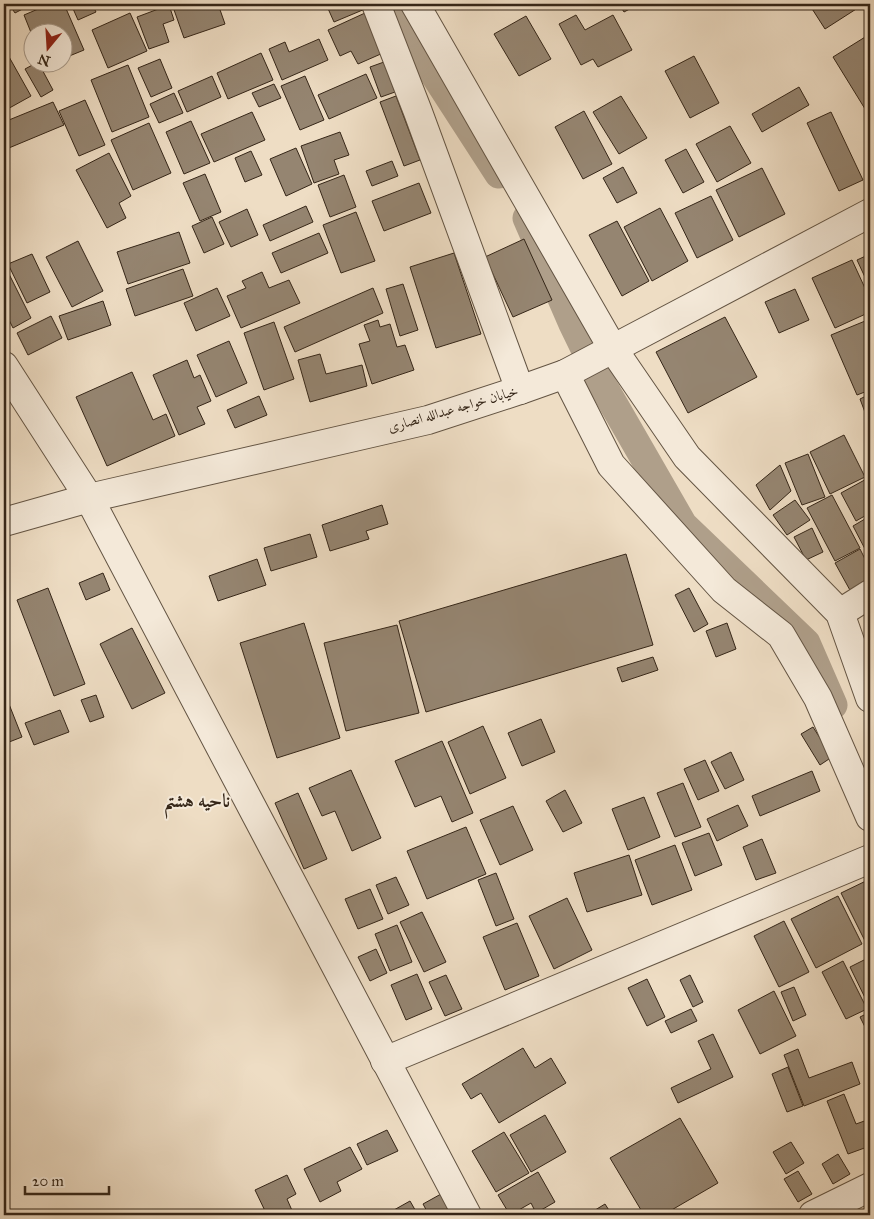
<svg xmlns="http://www.w3.org/2000/svg" width="874" height="1219" font-family="'IM FELL Great Primer',Amiri,serif">
<style>
.lines{fill:none;stroke-linecap:round;stroke-linejoin:round}
.canal{stroke:#af9f8a;stroke-width:29}
.building{fill:#958571;stroke:#352618}
.minor-casing{stroke:#635443;stroke-width:30}
.tertiary-casing{stroke:#635443;stroke-width:30}
.minor{stroke:#f4e9d9;stroke-width:28}
.tertiary{stroke:#f4e9d9;stroke-width:28}
.labels{text-anchor:middle;dominant-baseline:central;stroke-width:4;stroke-linejoin:round;paint-order:stroke}
.street-label{font-size:14px;fill:#352618;stroke:#f4e9d9}
.district-label{font-size:19px;font-weight:bold;fill:#352618;stroke:#f4e9d9}
</style>
<rect width="100%" height="100%" fill="#eeddc4"/>
<filter id="stains"><feTurbulence type="fractalNoise" baseFrequency=".004" numOctaves="4"/><feColorMatrix values="0 0 0 0 .2 0 0 0 0 .09 0 0 0 0 .02 0 0 0 .5 -.17"/></filter>
<radialGradient id="worn" r=".72"><stop offset=".6" stop-color="#630" stop-opacity="0"/><stop offset="1" stop-color="#630" stop-opacity=".3"/></radialGradient>
<g class="lines">
<g class="canal">
<path d="M389,4L499,174"/>
<path d="M527,218L573,324L603,386L683,525L806,643L833,705"/>
</g>
</g>
<g class="building">
<path d="M9,4H32L15,13Z"/>
<path d="M50,4H64L84,50L62,59V32H32V35L24,15Z"/>
<path d="M71,4H92L96,12L78,20Z"/>
<path d="M183,4H218L225,24L184,38L173,7Z"/>
<path d="M326,4H362L365,9L334,22Z"/>
<path d="M619,4H639L624,12Z"/>
<path d="M809,4H864L825,29Z"/>
<path d="M169,5L174,20L163,24L169,42L149,49L137,17Z"/>
<path d="M130,13L147,51L108,68L92,30Z"/>
<path d="M365,13L383,53L358,64L351,51L340,56L328,30Z"/>
<path d="M576,15L585,30L613,15L632,50L598,67L593,59L581,65L559,24Z"/>
<path d="M526,16L551,59L519,76L494,34Z"/>
<path d="M870,34V117L833,57Z"/>
<path d="M319,39L328,60L282,80L269,49L285,42L289,52Z"/>
<path d="M261,53L273,80L228,99L217,73Z"/>
<path d="M8,55L31,96L4,111V57Z"/>
<path d="M694,56L719,103L690,118L665,71Z"/>
<path d="M160,59L172,88L151,97L138,68Z"/>
<path d="M38,62L53,90L41,97L25,69Z"/>
<path d="M384,62L395,92L381,97L370,67Z"/>
<path d="M128,65L149,117L112,132L91,80Z"/>
<path d="M366,74L377,98L329,119L318,95Z"/>
<path d="M212,76L221,97L187,112L178,91Z"/>
<path d="M305,76L324,120L300,130L281,86Z"/>
<path d="M274,84L281,98L259,107L252,93Z"/>
<path d="M799,87L809,105L762,132L752,114Z"/>
<path d="M174,93L183,113L159,123L150,104Z"/>
<path d="M396,96L420,160L404,166L380,102Z"/>
<path d="M621,96L647,138L619,154L593,112Z"/>
<path d="M85,100L105,145L79,156L59,111Z"/>
<path d="M53,102L64,125L4,150V122Z"/>
<path d="M584,111L612,164L583,179L555,127Z"/>
<path d="M252,112L265,140L214,162L201,134Z"/>
<path d="M831,112L863,180L839,191L807,123Z"/>
<path d="M191,121L210,163L184,174L166,132Z"/>
<path d="M149,123L171,173L133,190L111,140Z"/>
<path d="M730,126L751,163L717,182L696,144Z"/>
<path d="M340,132L349,155L334,160L339,174L314,183L301,146Z"/>
<path d="M296,148L312,184L286,196L270,159Z"/>
<path d="M686,149L704,182L683,193L665,160Z"/>
<path d="M251,151L262,175L245,182L235,158Z"/>
<path d="M109,153L131,196L119,203L126,218L107,228L76,170Z"/>
<path d="M392,161L398,176L372,186L366,171Z"/>
<path d="M623,167L637,193L617,203L603,178Z"/>
<path d="M762,168L785,214L739,237L716,190Z"/>
<path d="M205,174L221,212L200,221L183,183Z"/>
<path d="M344,175L356,207L330,217L318,185Z"/>
<path d="M419,183L431,213L384,231L372,201Z"/>
<path d="M711,196L733,240L697,258L675,213Z"/>
<path d="M306,206L313,222L270,241L263,225Z"/>
<path d="M660,208L688,261L652,281L624,227Z"/>
<path d="M247,209L258,235L231,247L219,222Z"/>
<path d="M356,212L375,261L341,273L323,225Z"/>
<path d="M212,217L224,244L204,253L192,226Z"/>
<path d="M617,221L649,281L622,296L589,235Z"/>
<path d="M179,232L190,263L128,284L117,252Z"/>
<path d="M319,233L328,253L281,273L272,253Z"/>
<path d="M524,239L552,300L513,317L485,257Z"/>
<path d="M78,241L103,291L72,307L46,257Z"/>
<path d="M454,253L481,334L436,348L410,267Z"/>
<path d="M32,254L50,292L27,303L8,264Z"/>
<path d="M870,254V288L857,260Z"/>
<path d="M852,260L870,299V312L835,328L812,278Z"/>
<path d="M183,269L193,296L135,316L126,289Z"/>
<path d="M7,270L31,318L13,328L4,310V272Z"/>
<path d="M262,272L269,288L289,280L300,303L241,328L227,296L246,288L242,281Z"/>
<path d="M403,284L418,330L400,336L386,289Z"/>
<path d="M217,288L230,316L196,331L184,303Z"/>
<path d="M373,288L383,313L295,352L284,327Z"/>
<path d="M795,289L809,320L779,333L765,302Z"/>
<path d="M103,301L111,325L68,340L59,316Z"/>
<path d="M51,316L62,338L28,355L17,333Z"/>
<path d="M725,317L757,377L688,413L656,352Z"/>
<path d="M870,319V390L857,395L831,335Z"/>
<path d="M378,320L380,327L390,324L397,347L405,345L414,370L372,384L359,344L370,341L364,325Z"/>
<path d="M274,322L294,379L264,390L244,333Z"/>
<path d="M229,341L247,383L216,397L197,355Z"/>
<path d="M320,354L326,374L362,365L367,386L310,402L298,360Z"/>
<path d="M187,360L194,378L200,375L211,401L197,407L205,424L179,435L153,375Z"/>
<path d="M132,372L153,420L166,414L175,436L107,466L76,397Z"/>
<path d="M870,394V422L869,423L860,399Z"/>
<path d="M259,396L267,415L235,428L227,410Z"/>
<path d="M844,435L865,477L830,494L810,452Z"/>
<path d="M808,454L825,497L802,505L785,463Z"/>
<path d="M780,465L791,491L770,510L756,485Z"/>
<path d="M870,477V513L856,521L841,493Z"/>
<path d="M832,495L860,548L835,561L807,508Z"/>
<path d="M795,500L810,520L787,535L773,515Z"/>
<path d="M382,505L388,524L366,531L369,539L330,551L322,525Z"/>
<path d="M870,516V546L865,549L853,526Z"/>
<path d="M812,528L823,552L806,560L794,537Z"/>
<path d="M310,534L317,557L271,571L264,548Z"/>
<path d="M860,549L870,569V582L851,592L835,563Z"/>
<path d="M626,554L653,645L426,712L399,621Z"/>
<path d="M257,559L266,585L218,601L209,576Z"/>
<path d="M103,573L110,590L86,600L79,583Z"/>
<path d="M48,588L85,684L54,696L17,600Z"/>
<path d="M689,588L708,624L694,632L675,595Z"/>
<path d="M304,623L340,738L277,758L240,643Z"/>
<path d="M727,623L736,649L716,657L706,631Z"/>
<path d="M397,625L419,713L346,731L324,643Z"/>
<path d="M132,628L165,693L132,709L100,644Z"/>
<path d="M653,657L658,670L622,682L617,668Z"/>
<path d="M5,694L22,737L4,744V695Z"/>
<path d="M96,695L104,717L90,722L81,700Z"/>
<path d="M60,710L69,732L34,745L25,723Z"/>
<path d="M541,719L555,752L522,766L508,733Z"/>
<path d="M483,726L506,778L470,794L448,742Z"/>
<path d="M813,727L832,757L820,765L801,734Z"/>
<path d="M442,741L473,813L452,822L441,796L415,807L395,761Z"/>
<path d="M731,752L744,780L725,789L711,762Z"/>
<path d="M705,760L719,791L698,800L684,769Z"/>
<path d="M351,770L381,838L352,851L335,811L322,816L309,788Z"/>
<path d="M812,771L820,791L760,816L752,796Z"/>
<path d="M683,783L701,827L675,837L657,793Z"/>
<path d="M565,790L582,823L563,832L546,801Z"/>
<path d="M298,793L327,859L304,869L275,803Z"/>
<path d="M644,797L660,837L628,850L612,809Z"/>
<path d="M738,805L748,826L717,841L707,819Z"/>
<path d="M513,806L533,850L500,865L480,820Z"/>
<path d="M466,827L486,874L427,899L407,851Z"/>
<path d="M709,833L722,865L695,876L682,843Z"/>
<path d="M762,839L776,873L756,880L743,847Z"/>
<path d="M675,845L692,890L652,905L635,860Z"/>
<path d="M629,855L642,895L587,912L574,873Z"/>
<path d="M496,873L514,919L496,926L478,880Z"/>
<path d="M396,877L409,905L388,914L376,885Z"/>
<path d="M870,879V941L866,943L841,893Z"/>
<path d="M370,889L383,919L358,929L345,899Z"/>
<path d="M838,896L862,944L816,968L791,919Z"/>
<path d="M567,898L592,950L554,969L529,916Z"/>
<path d="M422,912L446,962L424,972L400,922Z"/>
<path d="M784,921L809,972L779,987L754,936Z"/>
<path d="M517,923L539,976L505,990L483,937Z"/>
<path d="M397,925L412,962L390,971L375,934Z"/>
<path d="M376,949L387,973L370,981L358,957Z"/>
<path d="M870,957V1005L869,1006L850,967Z"/>
<path d="M843,961L867,1009L846,1019L822,972Z"/>
<path d="M417,974L432,1009L406,1020L391,985Z"/>
<path d="M446,975L462,1009L445,1016L429,982Z"/>
<path d="M690,975L703,1002L693,1007L680,980Z"/>
<path d="M647,979L665,1017L647,1026L628,988Z"/>
<path d="M794,987L806,1015L793,1021L781,992Z"/>
<path d="M774,991L796,1036L760,1054L738,1010Z"/>
<path d="M691,1009L697,1021L671,1033L665,1021Z"/>
<path d="M870,1012V1037L860,1017Z"/>
<path d="M713,1034L733,1077L678,1103L671,1088L711,1069L698,1041Z"/>
<path d="M523,1048L535,1068L551,1058L566,1083L499,1123L481,1093L471,1099L462,1084Z"/>
<path d="M798,1049L809,1078L852,1062L860,1084L804,1106L784,1055Z"/>
<path d="M788,1067L803,1106L787,1112L772,1074Z"/>
<path d="M844,1094L856,1124L870,1119V1146L848,1154L827,1101Z"/>
<path d="M545,1115L566,1152L531,1172L510,1135Z"/>
<path d="M680,1118L718,1183L663,1215H644L610,1158Z"/>
<path d="M387,1130L398,1151L367,1165L357,1144Z"/>
<path d="M504,1132L529,1173L496,1192L472,1151Z"/>
<path d="M791,1142L804,1163L786,1174L773,1152Z"/>
<path d="M350,1147L362,1169L337,1182L341,1191L320,1202L304,1169Z"/>
<path d="M838,1154L850,1174L833,1184L822,1164Z"/>
<path d="M798,1171L812,1194L798,1202L784,1179Z"/>
<path d="M538,1172L555,1202L536,1213L531,1203L510,1215L498,1195Z"/>
<path d="M287,1175L296,1194L287,1199L294,1215H267L255,1190Z"/>
<path d="M441,1194L452,1215H429L423,1204Z"/>
<path d="M410,1201L418,1215H385Z"/>
<path d="M605,1204L612,1215H587Z"/>
</g>
<g class="lines">
<defs>
<g id="minor">
<path d="M376,4L418,112L520,390"/>
<path d="M415,4L613,349L687,457L840,613L870,698"/>
<path d="M4,366L89,498L467,1215"/>
<path d="M565,374L611,465L724,590L781,635L818,698L870,817"/>
<path d="M840,613L870,594"/>
<path d="M385,1061L870,859"/>
<path d="M813,1215L870,1187"/>
</g>
<path id="tertiary" d="M4,522L89,498L428,420L520,390L565,374L601,355L870,213"/>
</defs>
<use href="#minor" class="minor-casing"/>
<use href="#tertiary" class="tertiary-casing"/>
<use href="#minor" class="minor"/>
<use href="#tertiary" class="tertiary"/>
</g>
<g class="labels">
<g class="street-label">
<text transform="translate(453 409) rotate(-16)">خیابان خواجه عبدالله انصاری</text>
</g>
<g class="district-label">
<text x="197" y="800">ناحیه هشتم</text>
</g>
</g>
<rect width="874" height="1219" fill="none" stroke="#eeddc4" stroke-width="20"/>
<rect x="5" y="5" width="864" height="1209" fill="none" stroke="#352618" stroke-width="2.5"/>
<rect x="10" y="10" width="854" height="1199" fill="none" stroke="#352618"/>
<g transform="translate(48 48) rotate(198)"><circle r="24" fill="#f4e9d9" stroke="#a89b8c"/>
<path d="M0-4L9 19L0 12L-9 19Z" fill="#8f2418"/>
<text y="-8" font-size="14" font-weight="bold" text-anchor="middle" fill="#352618">N</text>
</g>
<path d="M25 1186v8h84v-8" fill="none" stroke="#352618" stroke-width="2.5"/>
<text x="32" y="1186" font-size="15" fill="#352618" stroke="#f4e9d9" stroke-width="4" paint-order="stroke">20 m</text>
<rect width="100%" height="100%" filter="url(#stains)"/>
<rect width="100%" height="100%" fill="url(#worn)"/>
</svg>
